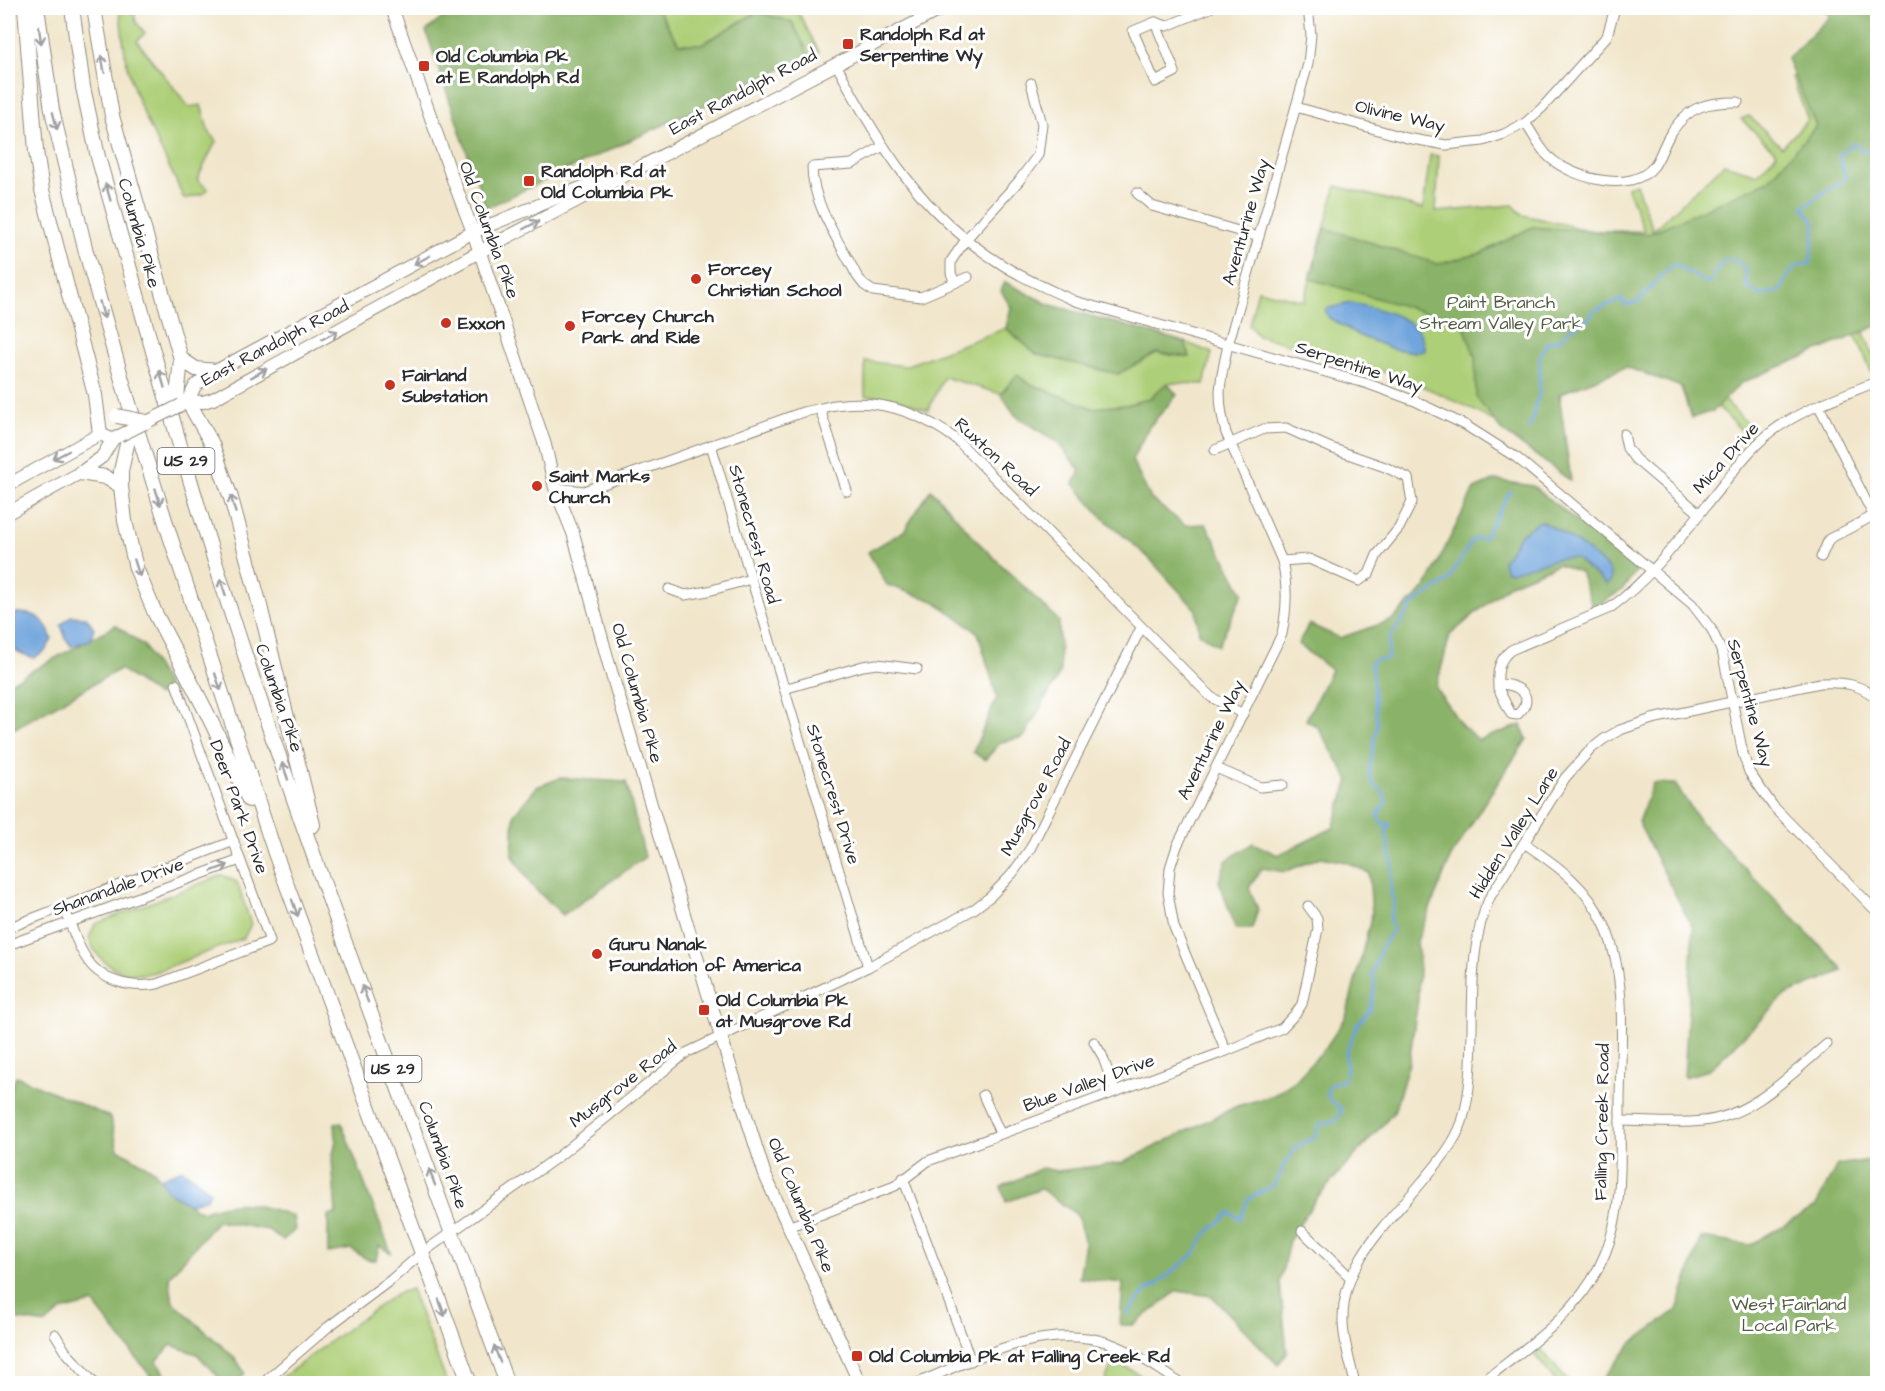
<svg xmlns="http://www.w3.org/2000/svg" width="1885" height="1391" font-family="'Architects Daughter',sans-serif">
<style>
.green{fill:#adcf77;stroke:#6c7d51;stroke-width:1.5}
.forest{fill:#8ab268;stroke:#5a6e4a;stroke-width:1.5}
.water{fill:#6fa4dc;stroke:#4d6884;stroke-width:1.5}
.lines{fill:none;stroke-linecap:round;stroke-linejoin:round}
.stream{stroke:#6fa4dc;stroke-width:3}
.minor-casing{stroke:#8e887b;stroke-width:11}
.major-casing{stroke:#8e887b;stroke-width:14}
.highway-casing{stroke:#8e887b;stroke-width:16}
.minor{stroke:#fff;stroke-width:9}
.major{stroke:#fff;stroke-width:12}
.highway{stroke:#fff;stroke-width:14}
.major-bridge-casing{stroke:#8e887b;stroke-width:14;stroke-linecap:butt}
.highway-bridge-casing{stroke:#8e887b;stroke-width:16;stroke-linecap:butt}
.major-bridge{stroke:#fff;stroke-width:12}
.highway-bridge{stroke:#fff;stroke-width:14}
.oneway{stroke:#a0a0a0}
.poi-dot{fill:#c8321e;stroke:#fff;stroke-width:2}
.labels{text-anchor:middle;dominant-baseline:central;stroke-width:6;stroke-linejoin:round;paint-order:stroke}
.shield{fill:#fff;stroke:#6b6b6b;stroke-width:1.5}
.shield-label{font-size:16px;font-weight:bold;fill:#2b2b2b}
.poi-label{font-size:18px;font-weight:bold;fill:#2b2b2b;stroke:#fff;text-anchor:start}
.street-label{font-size:18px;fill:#2b2b2b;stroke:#fff}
.park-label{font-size:18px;fill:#525c42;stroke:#fff}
</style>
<rect width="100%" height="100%" fill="#fff"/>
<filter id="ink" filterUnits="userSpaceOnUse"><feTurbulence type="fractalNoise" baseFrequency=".0167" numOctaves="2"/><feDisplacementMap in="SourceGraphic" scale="12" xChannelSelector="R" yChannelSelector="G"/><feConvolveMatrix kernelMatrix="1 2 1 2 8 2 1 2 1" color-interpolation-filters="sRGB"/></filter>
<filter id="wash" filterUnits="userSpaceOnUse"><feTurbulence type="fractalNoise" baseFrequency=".008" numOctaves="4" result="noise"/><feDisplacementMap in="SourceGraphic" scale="24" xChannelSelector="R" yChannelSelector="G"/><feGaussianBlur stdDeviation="1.35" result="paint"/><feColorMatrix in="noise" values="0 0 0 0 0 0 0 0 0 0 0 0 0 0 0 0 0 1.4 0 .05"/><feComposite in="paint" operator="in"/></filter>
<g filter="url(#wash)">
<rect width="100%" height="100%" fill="#f1e6cb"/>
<g class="green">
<path d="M119,8H133L136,22L145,33L137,41L189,107L201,105L208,130L216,141L197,180L208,189L203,194L184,199C167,158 142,119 130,76C123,54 123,30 119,8Z"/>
<path d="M657,8H796L819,52L810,56L792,22L757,12L702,44H679Z"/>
<path d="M1877,8L1860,324L1877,364V374L1873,376L1852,327L1736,381L1723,398L1759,436L1753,442L1717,406L1690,415L1681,387L1628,364L1561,392L1559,418L1504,428C1424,378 1348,360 1258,336L1249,325L1258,290L1304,301L1336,186L1423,209L1430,155L1439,156L1436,212L1513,205L1523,215L1592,231H1644L1627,187L1636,184L1653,230L1724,164L1758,174L1777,153L1741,119L1749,116L1782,147L1808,120L1792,77L1806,74Z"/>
<path d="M1006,328L1036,354L1118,374L1156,353L1190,357L1185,342L1212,353L1204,384L1167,383L1150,398L1127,405L1092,408L1028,383L1017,375L1001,394L944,377L928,410L891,397L865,396V361L905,366Z"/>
<path d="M222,875L237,882L251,924L244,938L155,972C126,980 98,966 89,938L95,924Z"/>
<path d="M411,1289L447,1383H275L352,1325L396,1294Z"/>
<path d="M1541,1349L1569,1383H1557L1534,1354Z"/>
<path d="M1113,1361L1133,1371L1153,1383L1104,1384Z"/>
</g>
<g class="forest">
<path d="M455,8H657L679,44H702L757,12L792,22L810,56L486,208L426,31Z"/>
<path d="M1823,8H1877V326L1741,383L1713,411L1691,418L1682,387L1626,367L1559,394L1571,481L1501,430L1476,397L1475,357L1463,323L1310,279L1325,228L1438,264L1482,253L1532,227L1648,234L1768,181L1816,126L1787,59L1830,16Z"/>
<path d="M1005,282L1048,304L1185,342L1190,357L1156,353L1118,374L1036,354L1006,328L1011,307L1001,291Z"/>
<path d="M1017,375L1028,383L1092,408L1127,405L1150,398L1167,383L1177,395L1149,427L1132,460L1151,499L1185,525L1206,524L1243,593L1218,646L1199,633L1196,610L1149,558L1103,518L1074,484L1080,470L1057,442L1015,415L1001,394Z"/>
<path d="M1495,480L1533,486L1637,570L1621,591L1593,608L1580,572L1558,564L1510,584L1450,635L1436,688L1462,726L1479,740L1521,725L1527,739L1483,805L1451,857L1417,941L1419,960L1418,999L1409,1063L1394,1112L1315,1200L1289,1241L1280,1282L1287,1352L1278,1365L1212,1296L1177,1291L1134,1325H1120L1123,1283L1079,1278L1085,1243L1077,1215L1041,1189L1006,1202L1001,1187L1042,1168L1057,1171L1122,1163L1237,1106L1272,1096L1296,1080L1326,1047L1346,1017L1372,914L1369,873L1346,862L1320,857L1285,872L1262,868L1249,888L1258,909L1252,929H1236L1219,881L1226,861L1253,843L1278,855L1333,828L1349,780L1318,727L1306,720L1331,670L1298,644L1309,624L1340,638L1392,620L1426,587L1474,489Z"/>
<path d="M931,489L979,543L1059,621L1060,673L1024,737L1001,742L985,760L973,752L997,697L978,633L934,601L887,585L868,552L904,531Z"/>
<path d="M116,625L144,646L167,686L158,696L120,669L8,732V684Z"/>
<path d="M560,778L626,782L645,857L563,915L532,886L512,854L514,814L537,787Z"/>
<path d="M1653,783L1675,784L1701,823L1839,965L1842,971L1786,995L1709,1070L1684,1077L1693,929L1638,822Z"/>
<path d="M16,1076L110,1117L118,1149L155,1171L169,1192L202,1212C238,1197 257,1204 293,1216L295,1230L283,1240L268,1230L217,1221L169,1277L173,1302L235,1358L245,1373L237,1383H224L197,1354L171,1345L157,1361L170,1383H156L93,1303L61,1311L46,1324L8,1318V1095Z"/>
<path d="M341,1122L391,1253L379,1246L376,1260H368L351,1249L328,1253V1215L336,1214L332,1159L336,1140L335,1123Z"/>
<path d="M1877,1159V1383H1599L1633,1342L1677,1310L1701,1238L1750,1245L1815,1207L1837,1165Z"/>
</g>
<g class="water">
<path d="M1351,303C1374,308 1403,313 1419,331C1422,336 1423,344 1425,350L1416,352L1393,349L1360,336L1329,318L1325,309Z"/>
<path d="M1540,521C1554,527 1602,558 1609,571C1610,573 1611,578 1611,580L1607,585L1575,558H1560L1510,572L1505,570L1503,561L1521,534Z"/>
<path d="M15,613C38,613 44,617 52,639L46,650L34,658L20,653L8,644V624Z"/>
<path d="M71,616L86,617L94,628L90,640L71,646L66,639L61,625Z"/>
<path d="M182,1169L200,1182L210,1192L207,1198L189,1204L169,1192L160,1178Z"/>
</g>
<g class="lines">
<g class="stream">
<path d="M1878,120L1872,124L1878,132"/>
<path d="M1529,429L1539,395L1540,355L1547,343L1560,339L1571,328L1586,321L1595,310L1622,299L1625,305L1638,302L1663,274L1674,264L1708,284L1724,260H1736L1746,271L1747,288L1761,295L1781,291L1787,276L1799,264H1810L1815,224L1803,207L1846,178L1839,155L1854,143L1863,151L1870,150L1878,135"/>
<path d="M1127,1314L1147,1289L1155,1286L1194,1254L1205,1235L1230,1212L1240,1219L1248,1199L1275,1184L1285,1164L1298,1145L1314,1138L1320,1124L1335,1121L1342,1110L1332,1102L1326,1093L1332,1083L1344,1081L1347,1067L1345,1055L1357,1025L1370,1010L1375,985L1372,974L1383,944L1393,929L1389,919L1395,901L1391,895L1392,861L1386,832L1390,824L1381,823L1378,815L1386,802L1383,791L1373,784L1369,773L1377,726L1371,661L1388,658L1389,639L1414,603L1448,581L1473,539L1484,538L1510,492"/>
<path d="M1119,1381L1121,1384"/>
</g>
</g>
</g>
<g filter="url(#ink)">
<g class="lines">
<defs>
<g id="minor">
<path d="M1155,22L1175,72L1155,82L1133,31Z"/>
<path d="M1155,22L1167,26L1210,8"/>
<path d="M836,64C879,145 921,214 1001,264C1024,279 1050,290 1075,301L1368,384L1415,401L1465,425L1517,458L1692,604L1712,630L1723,655L1743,754L1749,772L1773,806L1878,913"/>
<path d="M1296,107L1407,138L1446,145L1483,141L1504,134L1525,123L1542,108L1607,36L1615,8"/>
<path d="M1525,123C1533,133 1539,148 1549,157C1571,178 1632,195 1654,166C1661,156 1664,143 1671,133C1689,105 1708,102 1738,102"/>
<path d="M883,146L852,164L812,167C812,204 841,244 857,276L864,285L873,291L921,297L968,277"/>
<path d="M1137,193L1152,206L1259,237"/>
<path d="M955,283L951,273V261L967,238L1018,182L1038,155L1042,124L1031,83"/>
<path d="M1819,406L1878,525"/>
<path d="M820,409L847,491"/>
<path d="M1624,434L1627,448L1635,459L1699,513"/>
<path d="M711,445L868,967"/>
<path d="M1215,450L1264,429L1286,428L1331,448L1385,467L1408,478L1412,502L1399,528L1377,555L1369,574L1359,581L1309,559L1282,561"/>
<path d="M555,488L584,491L803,412C814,410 824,407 835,405C880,398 921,413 957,440L1211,697L1243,714"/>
<path d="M1821,557L1829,539L1873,516"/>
<path d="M669,589L685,595L708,591L751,579"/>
<path d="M1498,684C1518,684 1538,696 1517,715L1511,714L1498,688C1497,672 1498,660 1511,650L1610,608C1655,576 1689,526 1724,483C1738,465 1752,447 1770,433C1801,409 1842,396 1878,381"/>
<path d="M784,689L863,666L877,664L917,669"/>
<path d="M1216,768L1260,787L1283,785"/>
<path d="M64,906C70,923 76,943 86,958C100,981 131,989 157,984L270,941L176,684"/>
<path d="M8,928L234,841"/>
<path d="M8,945L240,860"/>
<path d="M1094,1042L1102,1055L1115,1091"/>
<path d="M1226,1051L1174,927L1168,893L1170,868L1177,846L1282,634C1287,608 1288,587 1282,561L1226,433C1216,395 1220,382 1228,345L1308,64L1311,35L1308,8"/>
<path d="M983,1095L1000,1133"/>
<path d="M1620,1121C1647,1121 1676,1124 1703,1121C1752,1116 1791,1074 1827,1044"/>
<path d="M903,1178L971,1361"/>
<path d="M788,1227L895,1186L928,1161L1226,1051L1282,1028L1296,1013L1302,1004L1318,929L1317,918L1308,906"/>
<path d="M1302,1231L1350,1277"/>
<path d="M55,1334L66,1352L95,1384"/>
<path d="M262,1384L328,1327L392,1279L422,1253L559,1156L686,1053L868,967L974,909L991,896L1012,874L1030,849L1141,628"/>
<path d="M915,1384C975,1359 1042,1322 1109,1343C1135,1352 1159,1368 1181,1384"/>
<path d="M1355,1384C1351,1364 1343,1341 1343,1321C1342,1262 1387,1224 1422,1182C1437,1164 1454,1145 1462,1122C1483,1051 1459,964 1490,897L1565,778L1591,749L1604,739L1620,730L1652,719L1820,683C1842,682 1861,683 1878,700"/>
<path d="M1480,1384C1523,1349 1574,1318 1599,1267C1607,1251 1613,1233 1616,1215C1622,1180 1620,1142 1620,1106C1620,1048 1629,982 1605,926C1588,887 1558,866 1524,843"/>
</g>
<g id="major">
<path d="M392,8L452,177L473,232L545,445L555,488L573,533L610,668L721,1037L765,1175L860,1384"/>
<path d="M188,401L203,402L213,399L479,252L943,8"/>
<path d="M188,401L195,386L216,371L473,232L610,176"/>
<path d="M8,485L100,434L109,438"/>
<path d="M8,513L80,473L102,457L113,439L119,436"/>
</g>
<g id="highway">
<path d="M25,8L36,151L42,190L95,395L100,434"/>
<path d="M37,8L52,110L86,252L124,387L169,533L275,853L470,1384"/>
<path d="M72,8L83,87L98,157C144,317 187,479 239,637C321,888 417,1135 507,1384"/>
<path d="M94,8L112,116L181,359L176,407"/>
<path d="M181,359L196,369L216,371"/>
<path d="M188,401L212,444L231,498L259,602L313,825"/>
<path d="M130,431L121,471V486L125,521L136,568L155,613L207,713L249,800"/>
<path d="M80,473L105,477L121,486"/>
</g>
</defs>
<use href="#minor" class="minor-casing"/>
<use href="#major" class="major-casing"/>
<use href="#highway" class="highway-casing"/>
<use href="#minor" class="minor"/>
<use href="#major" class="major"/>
<use href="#highway" class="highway"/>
<defs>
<path id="major-bridge" d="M119,436L181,405"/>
<path id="highway-bridge" d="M117,416L147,422"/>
</defs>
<use href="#major-bridge" class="major-bridge-casing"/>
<use href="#highway-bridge" class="highway-bridge-casing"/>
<use href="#major-bridge" class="major-bridge"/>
<use href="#highway-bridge" class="highway-bridge"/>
</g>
<defs><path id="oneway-shaft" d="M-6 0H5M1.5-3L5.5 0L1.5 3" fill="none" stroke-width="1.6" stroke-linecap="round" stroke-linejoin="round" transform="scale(1.5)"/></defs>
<g class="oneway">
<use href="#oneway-shaft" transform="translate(40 35) rotate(82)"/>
<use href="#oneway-shaft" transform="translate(103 64) rotate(-100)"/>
<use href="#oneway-shaft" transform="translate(55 121) rotate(76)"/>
<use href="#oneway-shaft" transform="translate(108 192) rotate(-106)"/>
<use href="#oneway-shaft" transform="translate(531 225) rotate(-28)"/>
<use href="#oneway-shaft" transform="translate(422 260) rotate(152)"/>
<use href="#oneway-shaft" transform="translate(102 310) rotate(74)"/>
<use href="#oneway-shaft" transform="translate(330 335) rotate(-28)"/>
<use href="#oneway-shaft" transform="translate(259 373) rotate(-29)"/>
<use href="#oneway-shaft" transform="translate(162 379) rotate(-106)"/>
<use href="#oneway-shaft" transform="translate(61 455) rotate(152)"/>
<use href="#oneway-shaft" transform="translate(158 497) rotate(73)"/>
<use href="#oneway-shaft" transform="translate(233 504) rotate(-106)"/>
<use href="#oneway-shaft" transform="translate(137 568) rotate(72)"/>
<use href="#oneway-shaft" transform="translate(223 587) rotate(-108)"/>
<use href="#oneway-shaft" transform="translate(218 682) rotate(71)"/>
<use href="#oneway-shaft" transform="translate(285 771) rotate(-109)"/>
<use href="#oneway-shaft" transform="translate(220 868) rotate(-20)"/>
<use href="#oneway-shaft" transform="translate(295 908) rotate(70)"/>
<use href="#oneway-shaft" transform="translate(365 994) rotate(-110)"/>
<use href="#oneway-shaft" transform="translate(432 1177) rotate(-110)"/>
<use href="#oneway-shaft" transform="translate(442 1308) rotate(70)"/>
<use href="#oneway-shaft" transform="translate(497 1354) rotate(-110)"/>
</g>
</g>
<g class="poi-dot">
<rect x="842" y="38" width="12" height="12" rx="3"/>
<rect x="418" y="60" width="12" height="12" rx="3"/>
<rect x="523" y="175" width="12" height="12" rx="3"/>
<circle cx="696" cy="279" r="6"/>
<circle cx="446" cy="323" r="6"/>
<circle cx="570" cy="326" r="6"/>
<circle cx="390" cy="385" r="6"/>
<circle cx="537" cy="486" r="6"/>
<circle cx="597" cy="954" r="6"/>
<rect x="698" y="1004" width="12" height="12" rx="3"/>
<rect x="851" y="1350" width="12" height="12" rx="3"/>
</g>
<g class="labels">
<g class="shield">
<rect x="157.5" y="448" width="57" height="26" rx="4.5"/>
<rect x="364.5" y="1056" width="57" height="26" rx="4.5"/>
</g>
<g class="shield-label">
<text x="186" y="461">US 29</text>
<text x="393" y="1069">US 29</text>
</g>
<g class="poi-label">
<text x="860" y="34">Randolph Rd at<tspan x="860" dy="21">Serpentine Wy</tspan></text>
<text x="436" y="56">Old Columbia Pk<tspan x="436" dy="21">at E Randolph Rd</tspan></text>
<text x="541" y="171">Randolph Rd at<tspan x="541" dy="21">Old Columbia Pk</tspan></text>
<text x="708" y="269">Forcey<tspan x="708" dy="21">Christian School</tspan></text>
<text x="582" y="316">Forcey Church<tspan x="582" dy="21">Park and Ride</tspan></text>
<text x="458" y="323">Exxon</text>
<text x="402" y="375">Fairland<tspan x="402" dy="21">Substation</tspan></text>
<text x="549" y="476">Saint Marks<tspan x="549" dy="21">Church</tspan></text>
<text x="609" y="944">Guru Nanak<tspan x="609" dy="21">Foundation of America</tspan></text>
<text x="716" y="1000">Old Columbia Pk<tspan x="716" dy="21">at Musgrove Rd</tspan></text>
<text x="869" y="1356">Old Columbia Pk at Falling Creek Rd</text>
</g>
<g class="street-label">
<text transform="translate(743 92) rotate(-28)">East Randolph Road</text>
<text transform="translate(1400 116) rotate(13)">Olivine Way</text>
<text transform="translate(1246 222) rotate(-74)">Aventurine Way</text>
<text transform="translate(489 230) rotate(70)">Old Columbia Pike</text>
<text transform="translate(139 233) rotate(74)">Columbia Pike</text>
<text transform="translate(275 343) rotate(-28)">East Randolph Road</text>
<text transform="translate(1359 367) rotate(18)">Serpentine Way</text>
<text transform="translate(996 457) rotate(43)">Ruxton Road</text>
<text transform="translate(1726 458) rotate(-48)">Mica Drive</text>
<text transform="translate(754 534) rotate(74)">Stonecrest Road</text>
<text transform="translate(637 693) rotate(74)">Old Columbia Pike</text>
<text transform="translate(279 698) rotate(71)">Columbia Pike</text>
<text transform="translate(1750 703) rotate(75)">Serpentine Way</text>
<text transform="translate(1211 740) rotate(-64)">Aventurine Way</text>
<text transform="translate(833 794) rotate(73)">Stonecrest Drive</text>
<text transform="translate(1036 797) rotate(-62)">Musgrove Road</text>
<text transform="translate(239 807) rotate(70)">Deer Park Drive</text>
<text transform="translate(1514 833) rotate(-58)">Hidden Valley Lane</text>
<text transform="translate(118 887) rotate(-20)">Shanandale Drive</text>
<text transform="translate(1089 1083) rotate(-20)">Blue Valley Drive</text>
<text transform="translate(623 1084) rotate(-38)">Musgrove Road</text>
<text transform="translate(1602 1122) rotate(-89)">Falling Creek Road</text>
<text transform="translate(443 1155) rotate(70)">Columbia Pike</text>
<text transform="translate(801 1205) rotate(67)">Old Columbia Pike</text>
</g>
<g class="park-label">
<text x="1501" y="302">Paint Branch<tspan x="1501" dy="21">Stream Valley Park</tspan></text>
<text x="1789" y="1304">West Fairland<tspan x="1789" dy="21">Local Park</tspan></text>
</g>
</g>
<rect width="1885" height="1391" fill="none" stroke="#fff" stroke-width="30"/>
</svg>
